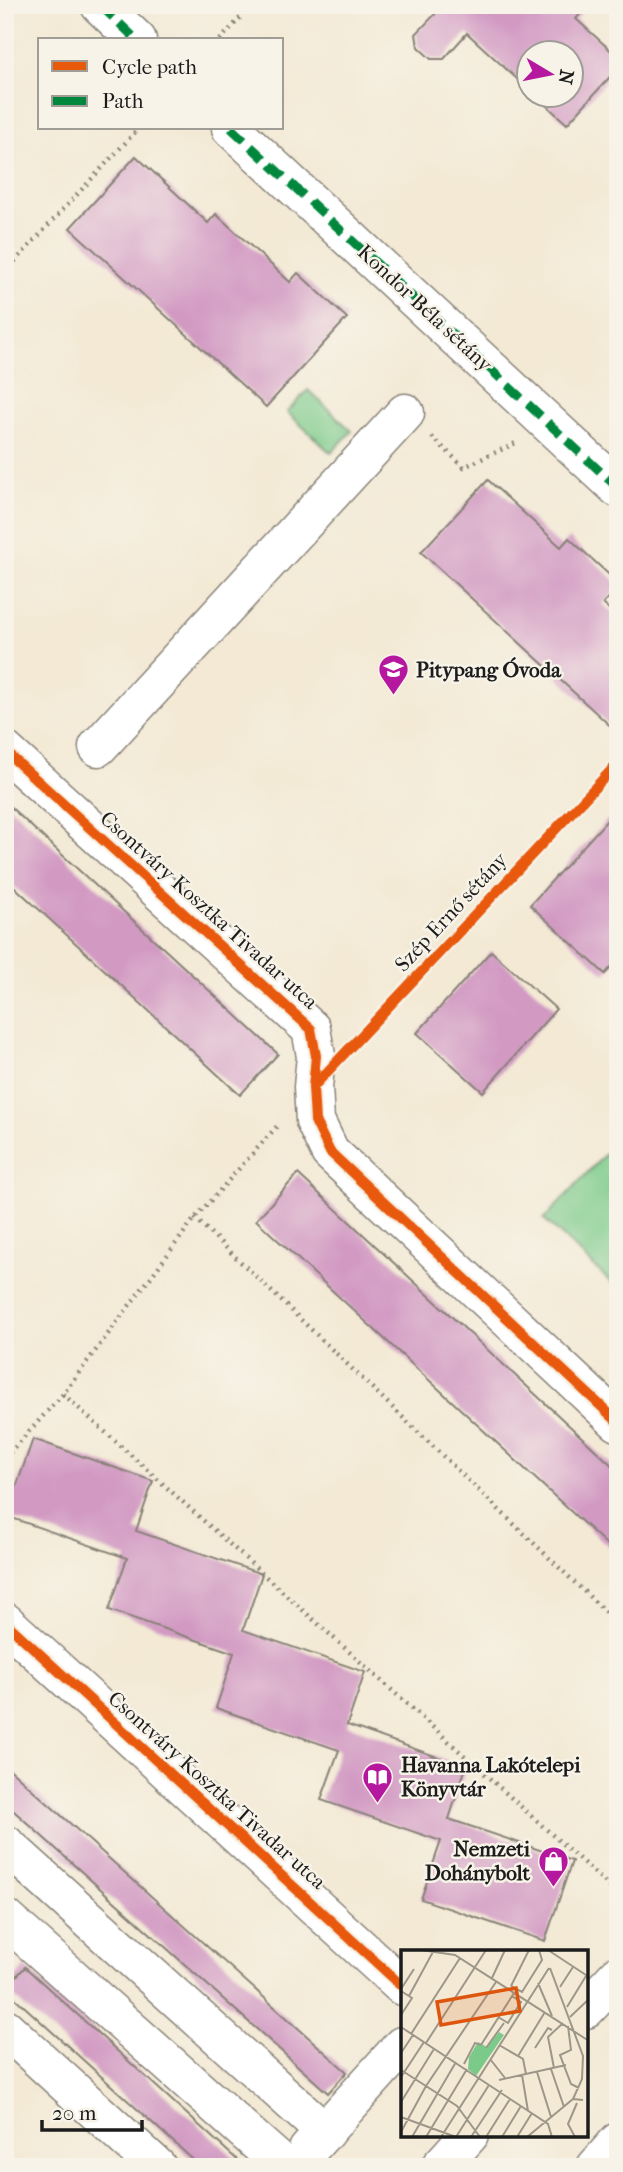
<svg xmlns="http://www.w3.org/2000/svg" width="623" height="2172" font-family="'IM FELL French Canon',serif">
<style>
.green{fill:#7cca8a;stroke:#4c7353;stroke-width:2}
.building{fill:#d29ac3}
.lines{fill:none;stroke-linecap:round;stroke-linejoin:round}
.minor-casing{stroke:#888278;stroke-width:41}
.path{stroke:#888278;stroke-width:4.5;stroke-dasharray:2 5;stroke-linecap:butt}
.minor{stroke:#fff;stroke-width:38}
.quiet{stroke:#00873e;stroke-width:9;stroke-dasharray:18 9;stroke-linecap:butt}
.cycleway-casing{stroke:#f7f3e8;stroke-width:15}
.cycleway{stroke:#e8590c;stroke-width:10}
.labels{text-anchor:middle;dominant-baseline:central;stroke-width:5;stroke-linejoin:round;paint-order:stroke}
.street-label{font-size:21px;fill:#1c1c1c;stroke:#f7f3e8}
.poi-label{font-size:21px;font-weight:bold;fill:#1c1c1c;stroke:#f7f3e8;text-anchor:start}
.inset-road{fill:none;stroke:#9d978a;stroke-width:2}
.view{fill:#de560d;fill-opacity:0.15;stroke:#de560d;stroke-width:3.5}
.inset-edge{fill:none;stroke:#1c1c1c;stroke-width:3.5}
</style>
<rect width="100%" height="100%" fill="#f7f3e8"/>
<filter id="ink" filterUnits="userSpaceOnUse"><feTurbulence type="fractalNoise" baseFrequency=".0143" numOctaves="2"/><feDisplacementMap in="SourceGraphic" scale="14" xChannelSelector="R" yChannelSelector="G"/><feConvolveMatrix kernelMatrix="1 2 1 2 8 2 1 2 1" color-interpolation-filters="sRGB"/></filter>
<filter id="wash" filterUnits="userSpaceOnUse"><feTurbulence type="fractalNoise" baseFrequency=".00686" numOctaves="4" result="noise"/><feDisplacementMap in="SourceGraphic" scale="28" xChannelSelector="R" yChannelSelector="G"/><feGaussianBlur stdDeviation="1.57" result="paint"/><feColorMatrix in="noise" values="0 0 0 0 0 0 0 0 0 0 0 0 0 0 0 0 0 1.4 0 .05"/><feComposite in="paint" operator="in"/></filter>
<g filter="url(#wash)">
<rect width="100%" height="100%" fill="#f3e9d4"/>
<g class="green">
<path d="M308,390L352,431L331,453L287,412Z"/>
<path d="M607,1152L618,1162V1289L544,1219Z"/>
</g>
<g id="blocks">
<g class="building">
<path d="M436,5H588L576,19L618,57V68L567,124L534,94H570V52H528V89L467,33L444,59H431L418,47L416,34L440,9Z"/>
<path d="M136,156L208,223L216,214L290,282L298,273L347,318L266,407L70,228Z"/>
<path d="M488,480L561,547L569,538L618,583V588L603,604L618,617V733L421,552Z"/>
<path d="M5,802L278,1054L240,1095L5,878Z"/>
<path d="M618,808V960L605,974L530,905Z"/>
<path d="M491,951L556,1009L483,1092L417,1033Z"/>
<path d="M298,1174L618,1471V1555L256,1220Z"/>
<path d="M33,1439L153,1481L136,1531L262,1574L243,1630L365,1672L347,1725L466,1767L449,1819L572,1861L545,1941L421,1899L441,1841L321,1800L339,1750L216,1708L234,1653L109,1610L127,1558L6,1516Z"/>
<path d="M5,1765L347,2072L328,2093L5,1803Z"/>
<path d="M25,1967L245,2167H201L5,1989Z"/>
</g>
</g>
</g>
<g filter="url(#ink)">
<use href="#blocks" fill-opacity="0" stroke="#888278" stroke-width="2"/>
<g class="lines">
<defs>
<g id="minor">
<path d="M100,5L137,40"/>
<path d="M231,128L618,488"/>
<path d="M98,747L405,413"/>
<path d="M5,751L311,1029L316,1056L313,1087L315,1121L330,1152L618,1422"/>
<path d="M5,1622L402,1986"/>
<path d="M5,1844L325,2132"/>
<path d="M5,1918L285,2167"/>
<path d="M586,2009L618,1975"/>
<path d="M5,2028L157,2167"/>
<path d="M308,2150L402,2046"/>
<path d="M440,2167L469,2135"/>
<path d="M596,2167L618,2142"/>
</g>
</defs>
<use href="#minor" class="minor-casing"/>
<g class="path">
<path d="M220,40L252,5"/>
<path d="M5,272L139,128"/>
<path d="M432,437L464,467L518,442"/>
<path d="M195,1218L618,1624"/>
<path d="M63,1394L618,1894"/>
<path d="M5,1458L63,1394L195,1218L279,1124"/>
</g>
<use href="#minor" class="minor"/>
<g class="quiet">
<path d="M100,5L137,40"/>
<path d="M231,128L618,488"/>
</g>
<defs>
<g id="cycleway">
<path d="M5,751L311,1029L316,1056L313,1087L315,1121L330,1152L618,1422"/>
<path d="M313,1087L618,763"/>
<path d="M5,1622L402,1986"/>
</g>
</defs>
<use href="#cycleway" class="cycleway-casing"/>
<use href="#cycleway" class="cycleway"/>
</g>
</g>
<defs>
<symbol id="school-pin" viewBox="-11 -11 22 30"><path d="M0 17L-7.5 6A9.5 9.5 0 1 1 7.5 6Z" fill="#b5179e" stroke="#f7f3e8"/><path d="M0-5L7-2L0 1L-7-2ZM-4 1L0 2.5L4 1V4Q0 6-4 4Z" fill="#fff"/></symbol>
<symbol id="library-pin" viewBox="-11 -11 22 30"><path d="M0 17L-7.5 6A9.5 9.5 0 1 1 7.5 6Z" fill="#b5179e" stroke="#f7f3e8"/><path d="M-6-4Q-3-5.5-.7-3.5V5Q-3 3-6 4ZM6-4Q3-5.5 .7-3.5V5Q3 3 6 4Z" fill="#fff"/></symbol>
<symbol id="shop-pin" viewBox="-11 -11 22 30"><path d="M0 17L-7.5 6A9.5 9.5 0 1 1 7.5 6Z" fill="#b5179e" stroke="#f7f3e8"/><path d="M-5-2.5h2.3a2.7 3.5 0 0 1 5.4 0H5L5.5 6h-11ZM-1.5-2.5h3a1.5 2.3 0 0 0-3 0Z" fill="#fff"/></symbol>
</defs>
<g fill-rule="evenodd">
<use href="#school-pin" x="376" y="652" width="35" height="47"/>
<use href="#library-pin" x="360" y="1760" width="35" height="47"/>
<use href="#shop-pin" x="536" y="1844" width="35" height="47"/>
</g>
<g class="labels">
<g class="street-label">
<text transform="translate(425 308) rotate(43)">Kondor Béla sétány</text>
<text transform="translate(209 910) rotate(42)">Csontváry Kosztka Tivadar utca</text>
<text transform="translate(451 912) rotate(-47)">Szép Ernő sétány</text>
<text transform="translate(217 1790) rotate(42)">Csontváry Kosztka Tivadar utca</text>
</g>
<g class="poi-label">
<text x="416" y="670">Pitypang Óvoda</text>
<text x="401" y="1765">Havanna Lakótelepi<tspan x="401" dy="24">Könyvtár</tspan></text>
<text x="530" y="1849" text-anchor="end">Nemzeti<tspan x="530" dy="24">Dohánybolt</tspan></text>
</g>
</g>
<g transform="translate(401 1950)">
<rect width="187" height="187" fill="#f3e9d4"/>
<path d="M98,82L103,85L75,126L67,119L68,107L77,92L86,97Z" fill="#7cca8a"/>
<path class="inset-road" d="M20,0L54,5L188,91M147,0L188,27M149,18L182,106L181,129L172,149M91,28L104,0M137,33L151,66M110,36L121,42L141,10L138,0M110,36L128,0M159,37L172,17M0,39L13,19M0,41L11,48L0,65M8,46L33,0M166,57L185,26M97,67L107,73L113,63L120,52L111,46M169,67L188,49M167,76L170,100L159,105L170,134L178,138M0,77L147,174L151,187M10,84L59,8M25,93L85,0M80,95L113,43M98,95L122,109L125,124M85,98L103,73M134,98L147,78L151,80M0,103L12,85M117,106L144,62M89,109L104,128M63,114L74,93L80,95M153,118L147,87L162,73M150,119L163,157M0,120L56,156L79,187M136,122L150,167M121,125L127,161M0,127L23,92M98,130L165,115M0,152L33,99M0,167L55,187M0,182L25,136L95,32M11,187L55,112M25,187L66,119M40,187L148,18M55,187L88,135M70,187L101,140M85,187L109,149M101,187L120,156M116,187L131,163M126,187L172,149L182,150M174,187L167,174L176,153"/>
<path class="view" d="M115,38L119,61L40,75L36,52Z"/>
<rect width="187" height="187" class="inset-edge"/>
</g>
<rect width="623" height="2172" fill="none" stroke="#f7f3e8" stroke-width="28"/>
<rect x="38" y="38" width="245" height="91" fill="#f7f3e8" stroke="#9f9d96" stroke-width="2"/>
<rect x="52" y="61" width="35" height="10" fill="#e8590c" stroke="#9f9d96" stroke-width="2"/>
<text x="102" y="74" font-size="21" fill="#1c1c1c">Cycle path</text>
<rect x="52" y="96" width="35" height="10" fill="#00873e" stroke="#9f9d96" stroke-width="2"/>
<text x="102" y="108" font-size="21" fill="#1c1c1c">Path</text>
<g transform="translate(550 74) rotate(100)"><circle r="33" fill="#f7f3e8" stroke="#9f9d96" stroke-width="2"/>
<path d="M0-5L12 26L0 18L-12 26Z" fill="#b5179e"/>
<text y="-10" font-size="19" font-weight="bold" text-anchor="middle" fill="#1c1c1c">N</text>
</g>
<path d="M42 2120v10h100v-10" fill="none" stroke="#1c1c1c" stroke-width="3.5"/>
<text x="52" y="2120" font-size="21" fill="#1c1c1c" stroke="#f7f3e8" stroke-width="5" paint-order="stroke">20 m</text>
</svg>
